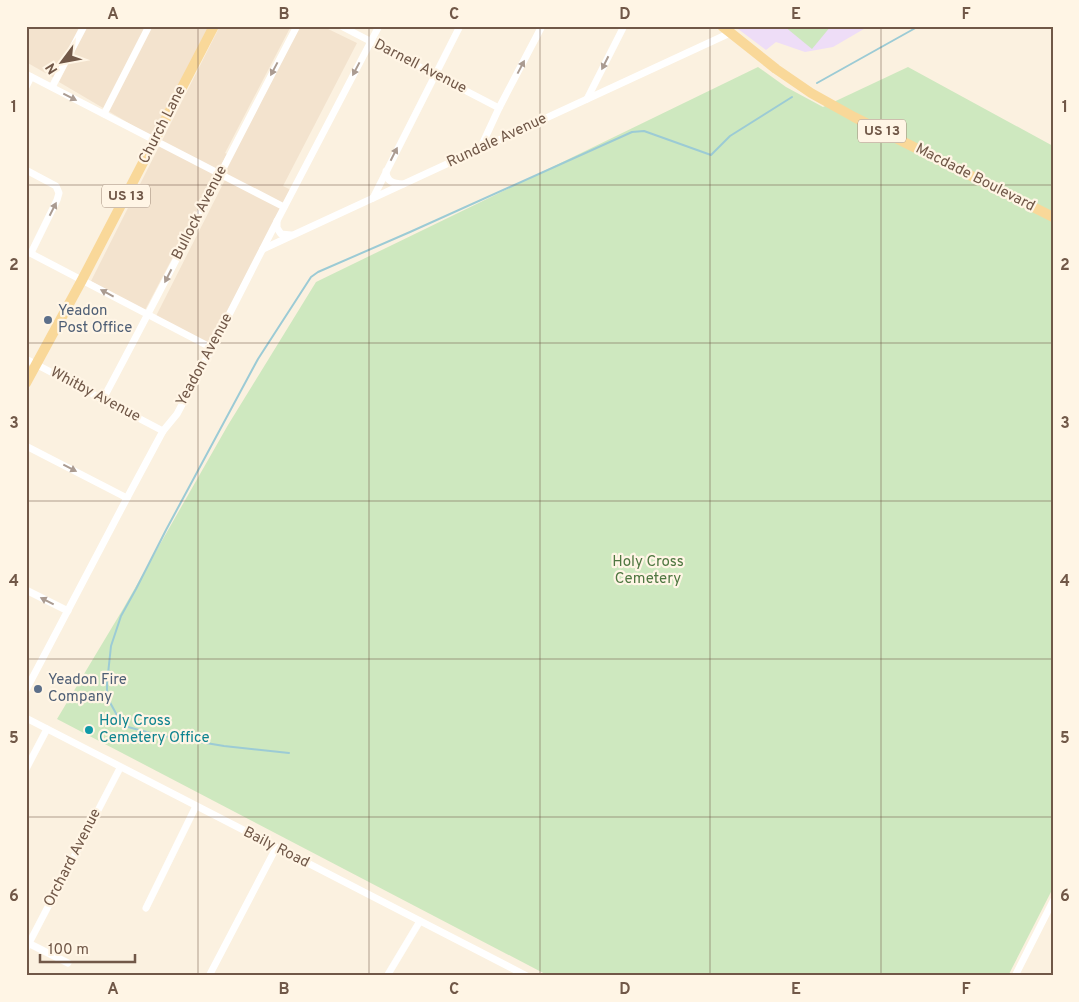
<svg xmlns="http://www.w3.org/2000/svg" width="1079" height="1002" font-family="Overpass,sans-serif">
<style>
.residential{fill:#f3e3ce}
.education{fill:#eeddf7}
.green{fill:#cee8bf}
.lines{fill:none;stroke-linecap:round;stroke-linejoin:round}
.stream{stroke:#9ccbd5;stroke-width:2}
.street{stroke:#fff;stroke-width:7}
.primary{stroke:#f9d899;stroke-width:10}
.oneway{fill:#aa9b91}
.grid{fill:none;stroke:#715848;stroke-width:1;stroke-opacity:0.55}
.service-dot{fill:#5c6f8a;stroke:#fff5e5;stroke-width:2}
.culture-dot{fill:#0f9aa8;stroke:#fff5e5;stroke-width:2}
.labels{text-anchor:middle;dominant-baseline:central;stroke-width:4.5;stroke-linejoin:round;paint-order:stroke}
.shield{fill:#fff5e5;stroke:#9c8777;stroke-width:1}
.shield-label{font-size:14px;font-weight:bold;fill:#715848}
.street-label{font-size:15px;fill:#715848;stroke:#fff5e5}
.service-label{font-size:15px;fill:#4e5e75;stroke:#fff5e5;text-anchor:start}
.park-label{font-size:15px;fill:#4f7741;stroke:#fff5e5}
.culture-label{font-size:15px;fill:#0d838f;stroke:#fff5e5;text-anchor:start}
.neatline{fill:none;stroke:#715848;stroke-width:2}
.grid-label{font-size:16px;text-anchor:middle;font-weight:bold;fill:#715848}
</style>
<rect width="100%" height="100%" fill="#fbf1e0"/>
<g class="residential">
<path d="M26,26H84L56,79L26,62Z"/>
<path d="M87,26H213L154,138L59,82Z"/>
<path d="M220,26H291L225,153L227,154L144,312L91,281Z"/>
<path d="M295,26H322L357,43L283,186L291,190L208,348L155,318L228,174L222,170Z"/>
</g>
<path class="education" d="M734,26H869L833,47L805,52L776,42L766,50Z"/>
<g class="green">
<path d="M784,26H831L812,49Z"/>
<path d="M758,67L786,87L823,107L908,67L1053,146V888L1008,976H549L57,719L123,609L228,425L316,282Z"/>
</g>
<g class="lines">
<g class="stream">
<path d="M817,83L919,26"/>
<path d="M289,753L224,746L158,735L128,727L118,717L107,697V683L111,646L121,616L136,589L166,530L258,359L311,277L318,272L410,232L632,132L644,131L711,155L730,136L792,97"/>
</g>
<g class="street">
<path d="M341,26L499,108"/>
<path d="M26,74L284,207"/>
<path d="M26,87L31,77"/>
<path d="M52,87L84,26"/>
<path d="M587,99L624,26"/>
<path d="M104,114L149,26"/>
<path d="M480,149L499,108L542,26"/>
<path d="M26,170L56,186L59,193L57,200L31,253"/>
<path d="M386,171C386,181 393,184 403,184"/>
<path d="M373,198L460,26"/>
<path d="M277,221V228L281,234L291,235"/>
<path d="M263,249L730,33"/>
<path d="M26,251L212,348"/>
<path d="M26,359L163,431"/>
<path d="M103,399C169,276 232,150 297,26"/>
<path d="M26,446L127,498"/>
<path d="M26,590L68,611"/>
<path d="M26,690L127,498L163,431L177,414L212,348L278,219L379,26"/>
<path d="M26,718L527,976"/>
<path d="M26,769L47,729"/>
<path d="M146,908L196,806"/>
<path d="M26,942L68,963"/>
<path d="M26,949L120,768"/>
<path d="M209,976L276,848"/>
<path d="M387,976L420,921"/>
<path d="M1015,976L1053,901"/>
</g>
<g class="primary">
<path d="M722,26L776,69L811,93L854,117L1053,217"/>
<path d="M26,383L82,280L214,26"/>
</g>
</g>
<defs><path id="oneway-solid" d="M-6-.8H1V-3.2L6.5 0L1 3.2V.8H-6Z" transform="scale(1.25)"/></defs>
<g class="oneway">
<use href="#oneway-solid" transform="translate(605 63) rotate(117)"/>
<use href="#oneway-solid" transform="translate(521 67) rotate(-62)"/>
<use href="#oneway-solid" transform="translate(274 69) rotate(118)"/>
<use href="#oneway-solid" transform="translate(356 69) rotate(118)"/>
<use href="#oneway-solid" transform="translate(70 97) rotate(27)"/>
<use href="#oneway-solid" transform="translate(394 154) rotate(-63)"/>
<use href="#oneway-solid" transform="translate(53 209) rotate(-63)"/>
<use href="#oneway-solid" transform="translate(168 276) rotate(117)"/>
<use href="#oneway-solid" transform="translate(107 293) rotate(-152)"/>
<use href="#oneway-solid" transform="translate(70 468) rotate(27)"/>
<use href="#oneway-solid" transform="translate(47 601) rotate(-153)"/>
</g>
<path class="grid" d="M198,26V976M369,26V976M540,26V976M710,26V976M881,26V976M26,185H1053M26,343H1053M26,501H1053M26,659H1053M26,817H1053"/>
<g class="service-dot">
<circle cx="48" cy="320" r="5"/>
<circle cx="38" cy="689" r="5"/>
</g>
<circle class="culture-dot" cx="89" cy="730" r="5"/>
<g class="labels">
<g class="shield">
<rect x="858" y="119.5" width="48" height="23" rx="4"/>
<rect x="102" y="184.5" width="48" height="23" rx="4"/>
</g>
<g class="shield-label">
<text x="882" y="131">US 13</text>
<text x="126" y="196">US 13</text>
</g>
<g class="street-label">
<text transform="translate(420 67) rotate(27)">Darnell Avenue</text>
<text transform="translate(163 125) rotate(-63)">Church Lane</text>
<text transform="translate(497 141) rotate(-25)">Rundale Avenue</text>
<text transform="translate(975 178) rotate(27)">Macdade Boulevard</text>
<text transform="translate(200 213) rotate(-63)">Bullock Avenue</text>
<text transform="translate(205 360) rotate(-62)">Yeadon Avenue</text>
<text transform="translate(95 395) rotate(28)">Whitby Avenue</text>
<text transform="translate(276 848) rotate(27)">Baily Road</text>
<text transform="translate(73 858) rotate(-63)">Orchard Avenue</text>
</g>
<g class="service-label">
<text x="58" y="311">Yeadon<tspan x="58" dy="17">Post Office</tspan></text>
<text x="48" y="680">Yeadon Fire<tspan x="48" dy="17">Company</tspan></text>
</g>
<g class="park-label">
<text x="648" y="562">Holy Cross<tspan x="648" dy="17">Cemetery</tspan></text>
</g>
<g class="culture-label">
<text x="99" y="721">Holy Cross<tspan x="99" dy="17">Cemetery Office</tspan></text>
</g>
</g>
<rect width="1079" height="1002" fill="none" stroke="#fff5e5" stroke-width="55"/>
<g transform="translate(62 62) rotate(238)" stroke="#fff5e5" stroke-width="4" paint-order="stroke">
<path d="M0-4L9 19L0 12L-9 19Z" fill="#715848"/>
<text y="-8" font-size="14" font-weight="bold" text-anchor="middle" fill="#715848">N</text>
</g>
<path d="M40 954v8h95v-8" fill="none" stroke="#715848" stroke-width="2.5"/>
<text x="48" y="954" font-size="15" fill="#715848" stroke="#fff5e5" stroke-width="4" paint-order="stroke">100 m</text>
<rect x="28" y="28" width="1024" height="946" class="neatline"/>
<g class="grid-label">
<text x="113" y="19">A</text>
<text x="284" y="19">B</text>
<text x="454" y="19">C</text>
<text x="625" y="19">D</text>
<text x="796" y="19">E</text>
<text x="966" y="19">F</text>
<text x="14" y="112">1</text>
<text x="1065" y="112">1</text>
<text x="14" y="270">2</text>
<text x="1065" y="270">2</text>
<text x="14" y="428">3</text>
<text x="1065" y="428">3</text>
<text x="14" y="586">4</text>
<text x="1065" y="586">4</text>
<text x="14" y="743">5</text>
<text x="1065" y="743">5</text>
<text x="14" y="901">6</text>
<text x="1065" y="901">6</text>
<text x="113" y="994">A</text>
<text x="284" y="994">B</text>
<text x="454" y="994">C</text>
<text x="625" y="994">D</text>
<text x="796" y="994">E</text>
<text x="966" y="994">F</text>
</g>
</svg>
